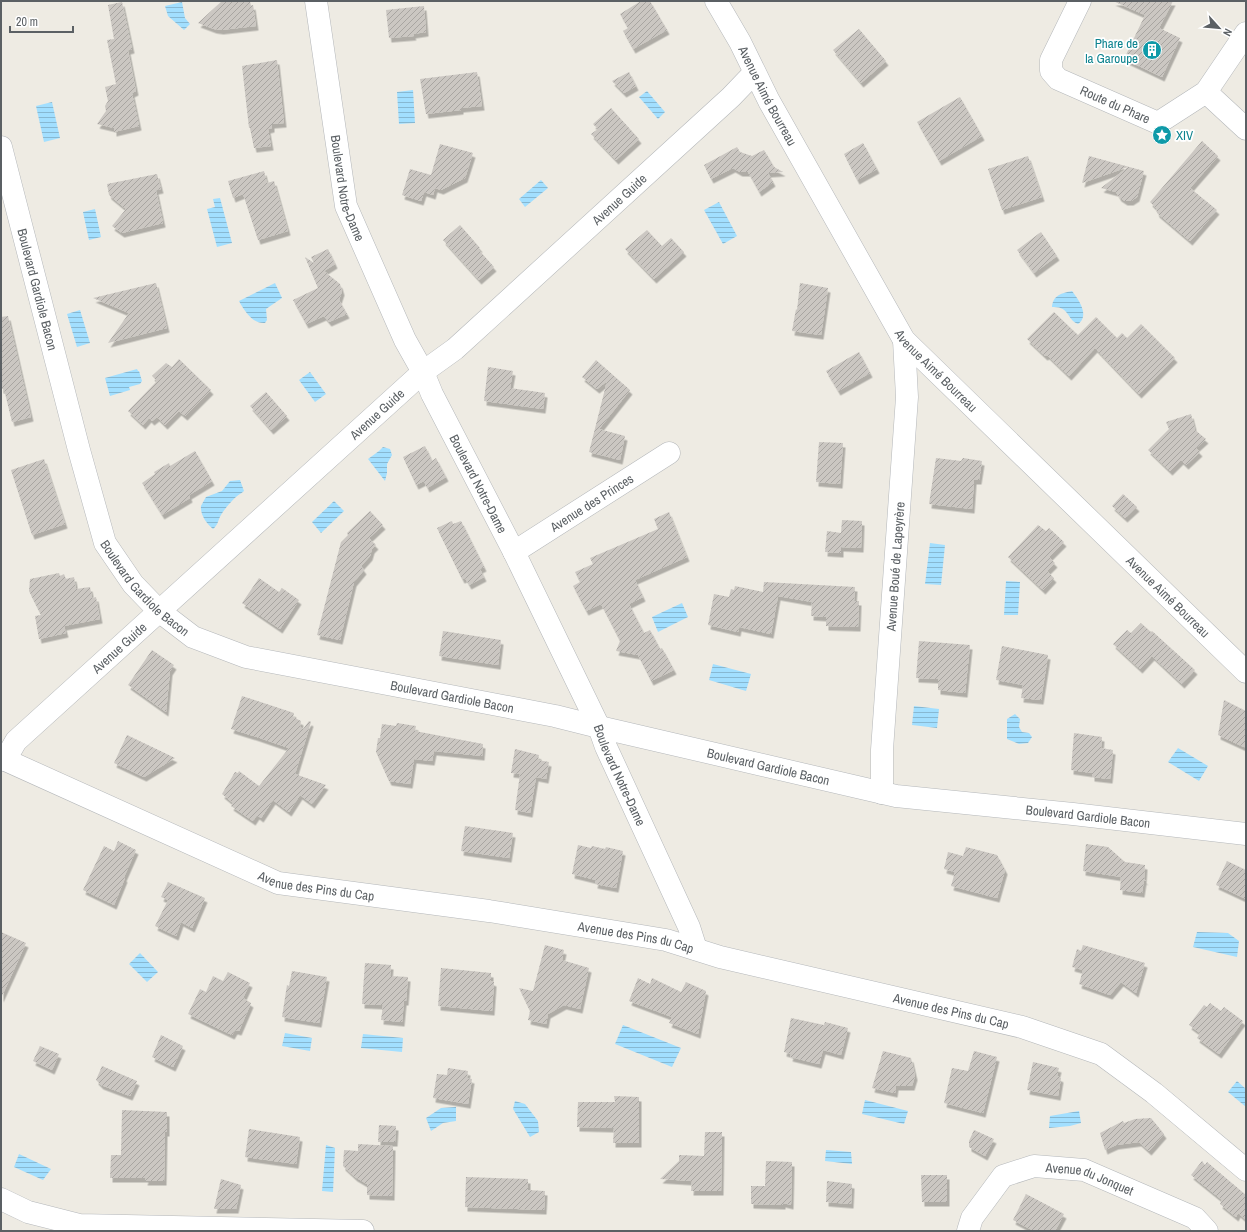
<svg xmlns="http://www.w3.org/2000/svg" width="1247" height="1232" font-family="'Archivo Narrow',sans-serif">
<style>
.water{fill:url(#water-rules)}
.building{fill:url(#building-hatch);filter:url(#shadow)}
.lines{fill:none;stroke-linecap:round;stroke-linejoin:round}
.minor-casing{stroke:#b4b7ba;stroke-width:23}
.tertiary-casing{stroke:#b4b7ba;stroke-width:23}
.minor{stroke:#fff;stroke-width:22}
.tertiary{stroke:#fff;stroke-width:22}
.labels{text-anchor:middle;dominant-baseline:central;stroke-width:3.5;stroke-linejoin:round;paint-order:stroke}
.culture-label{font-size:13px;fill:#0d838f;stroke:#fff;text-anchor:end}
.street-label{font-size:13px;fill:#5b6064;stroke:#fff}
</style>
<defs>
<pattern id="water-rules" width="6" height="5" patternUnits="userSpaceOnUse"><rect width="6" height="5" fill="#a2dfff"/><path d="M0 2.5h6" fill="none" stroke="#87b8d2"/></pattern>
<pattern id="building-hatch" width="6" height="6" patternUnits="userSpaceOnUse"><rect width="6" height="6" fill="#cbc7c2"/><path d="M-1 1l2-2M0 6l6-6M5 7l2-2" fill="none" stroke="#a8a5a1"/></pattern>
<filter id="shadow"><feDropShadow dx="2.5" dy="4.5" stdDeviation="0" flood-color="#0004"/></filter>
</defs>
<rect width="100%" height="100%" fill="#eeebe3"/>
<g class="water">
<path d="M182,2L185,18L190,24L184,30L168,16L165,6Z"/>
<path d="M413,90L415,123L399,124L397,92Z"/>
<path d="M647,91L665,112L658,119L639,97Z"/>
<path d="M52,102L60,138L44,142L36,106Z"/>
<path d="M541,180L548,188L525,207L519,199Z"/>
<path d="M220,198L232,243L217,247L207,209L215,207L213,199Z"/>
<path d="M719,202L737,236L723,244L704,210Z"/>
<path d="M95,209L101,237L89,240L83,212Z"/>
<path d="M275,283L282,298L266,309L267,320L265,323C252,324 244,310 239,301Z"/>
<path d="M1072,291C1079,300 1090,316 1078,324C1066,319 1070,306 1052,307C1053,295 1062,293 1072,291Z"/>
<path d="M80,310L90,343L77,347L67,314Z"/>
<path d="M137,369L138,371H139L142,381L140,384L129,387L130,390L110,396L105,378Z"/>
<path d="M310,372L326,394L315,402L299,380Z"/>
<path d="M383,447L390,449L392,455L387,464V473L385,481L368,459L379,451Z"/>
<path d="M240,480L244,491C241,494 239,494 236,497C233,499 223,511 221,515C218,520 218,525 213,529C207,524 200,515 201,506C202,504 204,500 206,497L222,491L230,481Z"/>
<path d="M334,501L344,511L321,533L312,522Z"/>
<path d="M930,543L945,545L941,585L925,584Z"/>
<path d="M1006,581L1020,582L1018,615H1004Z"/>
<path d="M682,603L688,617L658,632L652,617Z"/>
<path d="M713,664L751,674L746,691L709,680Z"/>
<path d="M914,706L939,709L937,728L912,725Z"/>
<path d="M1015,714L1020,719L1019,727L1022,732L1029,733L1032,737L1028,743L1019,744L1007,739V719Z"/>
<path d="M1178,748L1208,766L1199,781L1168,762Z"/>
<path d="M1197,932L1228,933L1239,941L1237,957L1193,947Z"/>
<path d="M140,953L158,972L147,982L129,964Z"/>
<path d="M623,1025L681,1048L672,1067L615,1044Z"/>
<path d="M285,1033L312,1038L310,1051L282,1046Z"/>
<path d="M363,1034L403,1038L402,1052L361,1048Z"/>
<path d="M1237,1081L1246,1089V1107L1228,1092Z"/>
<path d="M865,1100L908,1111L904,1124L862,1114Z"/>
<path d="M515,1101L525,1104L538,1121L539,1132L530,1137L513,1109Z"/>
<path d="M456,1107V1121L443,1123L431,1131L426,1118L441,1108Z"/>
<path d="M1079,1111L1081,1123L1070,1126L1049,1128L1050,1116Z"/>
<path d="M326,1145L335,1148L333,1192L322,1191Z"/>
<path d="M826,1150L851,1152L852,1164L825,1161Z"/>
<path d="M19,1154L51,1169L43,1180L14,1167Z"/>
</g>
<g class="building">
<path d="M222,1H250L251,6L253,5L256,26L221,30L214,29L198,23Z"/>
<path d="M641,1H650L667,30L633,49L623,31L628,28L620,14Z"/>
<path d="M1113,1H1173L1159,28L1180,38L1162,77L1124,59L1145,15Z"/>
<path d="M122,2L132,49L128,50L136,91L132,93L139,126L114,132V128L97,124L106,111L105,106L108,101L105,87L116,84L107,40L114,39L108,5Z"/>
<path d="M424,6L426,32L413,34L414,36L389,38L386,10Z"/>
<path d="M859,29L886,61L861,83L833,50Z"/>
<path d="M277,60L284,123L272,124V128L268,129L271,146L254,148L250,128H249L242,66Z"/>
<path d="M477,72L482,106L461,108V110L426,114L420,79Z"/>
<path d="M629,72L636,86L624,93L612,81Z"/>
<path d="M960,97L982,136L939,161L917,122Z"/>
<path d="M611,108L639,139L616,160L591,134L598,129L593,124Z"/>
<path d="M1202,141L1218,156L1190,188L1217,210L1190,241L1157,213L1156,208L1150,202Z"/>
<path d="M863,143L877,169L857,180L844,154Z"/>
<path d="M440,144L473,153L465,178L441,190L435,188L433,195L424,192L421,201L402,195L410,169L431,175Z"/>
<path d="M737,147L740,152L752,156L764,150L774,167L783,172L768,173L773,182L759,192L748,172H740L733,168L711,179L704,165Z"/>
<path d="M1028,156L1042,197L1002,210L988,169Z"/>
<path d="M1089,156L1144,171L1137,197L1131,201H1125L1119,197L1116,192L1101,188L1128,167L1082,183Z"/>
<path d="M264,171L267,183L274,181L288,231L258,240L243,194L233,198L228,181Z"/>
<path d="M157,174L161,189L156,190L163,223L122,233L112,226L126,209L109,195L107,184Z"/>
<path d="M460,225L480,248L478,249L494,267L479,280L443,240Z"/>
<path d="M647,230L662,246L671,238L684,252L654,279L625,249Z"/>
<path d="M1041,232L1057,256L1034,273L1017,250Z"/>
<path d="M328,249L335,264L324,271L340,284L342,291L339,300L347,314L329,322L324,316L306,324L293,300L318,288L305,257L314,263L311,257Z"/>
<path d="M156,283L167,328L108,343L129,313L93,298Z"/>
<path d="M800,283L828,288L821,335L792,331L796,309L797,310Z"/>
<path d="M1054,312L1078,335L1096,317L1117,338L1122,333L1127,338L1141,324L1175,358L1139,394L1095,348L1069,376L1047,355L1045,356L1027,339Z"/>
<path d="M8,316L31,417L12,422L4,389H1V317Z"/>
<path d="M859,352L870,373L838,391L826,371Z"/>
<path d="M179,359L211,390L185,416L179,411L165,425L157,417L152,421L149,418L143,425L128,411L157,381L152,376L166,363L172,367Z"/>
<path d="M596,360L630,390L599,429L625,436L620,460L589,452L607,381L597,389L582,377Z"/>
<path d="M488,367L513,371L510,388L545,393L543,409L484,401Z"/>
<path d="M266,392L287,416L271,430L250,406Z"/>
<path d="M1191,414L1195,430L1206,439L1196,448L1200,452L1186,465L1181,460L1170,471L1148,450L1169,429L1166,422Z"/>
<path d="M819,442L843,443L840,484L816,482Z"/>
<path d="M425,446L432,461L436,458L446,477L427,488L424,481L416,485L403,457Z"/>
<path d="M195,451L212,481L189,495L190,498L162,515L142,483L155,474L154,472L169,463L170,466Z"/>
<path d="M936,458L961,461L963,458L982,461L979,480H974L972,509L929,504Z"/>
<path d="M44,459L65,524L32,535L11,470Z"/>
<path d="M1123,494L1137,507L1125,518L1112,506Z"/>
<path d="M370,511L383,525L369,538L376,545L372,549L370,556L361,566L364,570L354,582L340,640L317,635L341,542L348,535L347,533Z"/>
<path d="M669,512L687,557L635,580L643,597L629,604L644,633L650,630L660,649L662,648L674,670L651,681L638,655L616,651L620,641L601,604L586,611L573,586L580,582L575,572L593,564L590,558L658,529L654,519Z"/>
<path d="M842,520L862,521L861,548L841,547V553L825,552L827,531L841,533Z"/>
<path d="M452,521L453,524L461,521L484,567L480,569L484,577L469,585L465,578L462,579L437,528Z"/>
<path d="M1038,525L1046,531L1049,528L1064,542L1049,557L1055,563L1047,571L1054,578L1043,590L1008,557Z"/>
<path d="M59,573L60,576L64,574L66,579L74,577L76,589L90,587L92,598L96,597L100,619L64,626L66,633L39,639L35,616L41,615L29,591L30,579Z"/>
<path d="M259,578L279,592L282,588L299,600L280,629L242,603Z"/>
<path d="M764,582L855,587L854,601H859L858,627L826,626V617L811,616L812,602L778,596L771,634L739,627L738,632L708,625L714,594L729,597L731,589L734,590L735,586L763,592Z"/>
<path d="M1141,623L1151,632L1152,631L1195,670L1182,684L1152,656L1140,669L1113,644L1127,630L1131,633Z"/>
<path d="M443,631L501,640L498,665L439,656Z"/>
<path d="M919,641L970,645L965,693L938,690V679L916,678Z"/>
<path d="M1002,646L1048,655L1041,700L1021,698L1023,685L996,680Z"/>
<path d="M152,650L174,665L170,671L166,712L128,685Z"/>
<path d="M242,696L294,713L293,717L301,721L300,727L303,729L309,721L311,722L295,774L326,785L312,804L300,795L289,812L273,800L261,818L257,815L253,821L231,806L233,803L222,794L235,772L238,773L239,771L259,786L289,748L257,737L231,729Z"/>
<path d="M1224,700L1246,711V748L1218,735Z"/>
<path d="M397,723L416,726L415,731L483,744L482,756L434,751L432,761L414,759L410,784L389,781L376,752L378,738H380L382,724L396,726Z"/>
<path d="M1074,733L1102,737L1101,748L1113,750L1110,779L1092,777V773L1071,770Z"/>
<path d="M127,735L175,758L144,777L114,763Z"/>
<path d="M515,749L539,755L538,760L549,762L546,779L536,777L530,813L515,810L520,774L511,773Z"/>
<path d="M465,826L513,833L509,858L461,851Z"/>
<path d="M118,841L136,850L124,877L125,878L114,905L83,890L104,846L114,851Z"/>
<path d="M1086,844L1108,847L1125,862L1145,865L1144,879L1146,881L1144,880L1142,893L1120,890L1121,877L1083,871Z"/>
<path d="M578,845L591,848L592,846L605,849L606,847L623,851L616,888L595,884L596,880L572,874Z"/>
<path d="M966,847L997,855L1005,870L997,898L951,886L955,872L944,869L948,852L963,856Z"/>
<path d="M1227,861L1246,870V899L1216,885Z"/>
<path d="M168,882L205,898L192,928L181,922L176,936L155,926L168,900L161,897Z"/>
<path d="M1,932L26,943L1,998Z"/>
<path d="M545,945L564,950L562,960L589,968L580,1009L564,1005L548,1014L546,1024L528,1020L530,1011L519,988L533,991Z"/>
<path d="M1083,945L1145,963L1136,993L1121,982L1110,995L1079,984L1083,970L1072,967L1077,949L1081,951Z"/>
<path d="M365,963L391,965L390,976L408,977L406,1001H404L402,1022L381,1020L383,1005L362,1004Z"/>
<path d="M441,968L491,973V981L494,982L492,1011L438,1006Z"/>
<path d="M292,971L327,977L319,1023L282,1017L287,985L289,986Z"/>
<path d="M228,972L250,983L243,998L251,1003L239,1031L235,1030L232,1035L188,1014L200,989L206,992L213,976L223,981Z"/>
<path d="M638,978L650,984L652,978L681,992L686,982L706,991L698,1034L669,1023L672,1017L629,1001Z"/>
<path d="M1210,1003L1221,1011L1224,1007L1243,1021L1219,1054L1197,1038L1200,1033L1189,1025L1204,1005L1207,1007Z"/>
<path d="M791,1018L824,1025L825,1022L848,1028L841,1055L823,1050L819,1064L790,1057L791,1054L784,1052Z"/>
<path d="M161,1035L183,1046L173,1067L152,1057Z"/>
<path d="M40,1046L59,1054L52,1070L33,1061Z"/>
<path d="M883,1051L911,1058L915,1076L912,1086H896L895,1093L872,1088Z"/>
<path d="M974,1051L997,1057L983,1113L944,1103L952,1068L968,1071Z"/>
<path d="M1033,1062L1059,1068L1057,1076L1061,1078L1058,1096L1027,1090Z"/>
<path d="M102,1066L137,1081L130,1096L101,1085L96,1080Z"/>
<path d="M448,1068L468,1071L467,1078L472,1079L468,1104L433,1098L437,1074L447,1075Z"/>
<path d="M614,1096L639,1097V1143H613L614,1128L577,1127L578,1102H615Z"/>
<path d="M122,1110L167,1112V1132H165L164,1181H145L146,1178H110L111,1155H121Z"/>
<path d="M1151,1118L1164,1134L1149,1151L1139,1142L1116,1145L1105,1150L1100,1133L1123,1121L1124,1123L1135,1119Z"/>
<path d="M379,1125L396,1126L395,1142H378Z"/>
<path d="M249,1129L300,1137L296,1164L245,1157Z"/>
<path d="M974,1130L994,1139L985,1156L969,1147V1141Z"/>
<path d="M705,1132H722L721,1191H691L692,1181L660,1179L679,1161V1155L704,1156Z"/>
<path d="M358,1144L393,1146L392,1196L367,1195V1184L355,1177L343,1166L344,1150L358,1151Z"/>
<path d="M766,1161L792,1162L791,1205L783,1203V1205L751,1204V1186H765Z"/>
<path d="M1202,1161L1205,1165L1207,1162L1246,1195V1220L1238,1213L1236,1217L1220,1204L1222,1200L1191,1175Z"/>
<path d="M921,1175H947V1202H922Z"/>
<path d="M466,1177L528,1179V1190L545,1191L544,1210L465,1207Z"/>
<path d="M221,1179L241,1185L236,1209H214Z"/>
<path d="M827,1181L852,1184L851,1204L826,1202Z"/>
<path d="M1026,1194L1064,1214L1055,1231H1034L1013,1220Z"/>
</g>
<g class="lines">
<defs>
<g id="minor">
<path id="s1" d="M316,1L346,206L405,340L423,372L432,394L514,552L599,727L606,747L689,927L696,949"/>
<path id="s2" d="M716,1L740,42L769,101L904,340L1246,672"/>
<path id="s3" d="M1080,1L1051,60V71L1058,79L1158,123L1206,92L1246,33"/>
<path d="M1206,92L1246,129"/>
<path id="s4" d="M1,147L79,450L105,543L133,584L159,611L193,637L246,657L555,716L599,727L896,796L1073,814L1246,834"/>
<path id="s5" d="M514,552L669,453"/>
<path id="s6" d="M1,758L278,883L489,911L666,940L720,957L1022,1027L1101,1054L1154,1093L1246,1170"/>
<path id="s7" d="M5,760L16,741L423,372L455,349L731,97L754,73"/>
<path id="s8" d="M882,793V750L907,397L904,340"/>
<path id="s9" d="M968,1231L972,1218L1003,1176L1034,1166L1084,1170L1195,1218L1207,1231"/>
</g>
<path id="tertiary" d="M1,1199L28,1212L79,1225L363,1231"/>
</defs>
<use href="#minor" class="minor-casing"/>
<use href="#tertiary" class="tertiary-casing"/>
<use href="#minor" class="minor"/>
<use href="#tertiary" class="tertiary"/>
</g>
<defs>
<symbol id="building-disc" viewBox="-11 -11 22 22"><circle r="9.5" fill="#0f9aa8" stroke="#fff"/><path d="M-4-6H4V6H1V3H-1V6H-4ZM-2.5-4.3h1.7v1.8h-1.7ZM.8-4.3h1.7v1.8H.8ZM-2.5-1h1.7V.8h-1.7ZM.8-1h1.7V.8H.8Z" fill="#fff"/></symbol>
<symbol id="sight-disc" viewBox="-11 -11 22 22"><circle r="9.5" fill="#0f9aa8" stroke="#fff"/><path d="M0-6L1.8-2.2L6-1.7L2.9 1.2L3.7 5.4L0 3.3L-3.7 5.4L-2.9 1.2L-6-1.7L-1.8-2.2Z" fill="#fff"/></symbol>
</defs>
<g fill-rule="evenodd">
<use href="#building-disc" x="1141" y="39" width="22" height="22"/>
<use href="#sight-disc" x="1151" y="124" width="22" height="22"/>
</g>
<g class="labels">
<g class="culture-label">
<text x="1138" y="43">Phare de<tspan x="1138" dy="15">la Garoupe</tspan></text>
<text x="1176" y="135" text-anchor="start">XIV</text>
</g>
<g class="street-label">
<text stroke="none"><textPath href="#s2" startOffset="108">Avenue Aimé Bourreau</textPath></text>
<text stroke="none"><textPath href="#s3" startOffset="150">Route du Phare</textPath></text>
<text stroke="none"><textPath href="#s1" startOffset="190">Boulevard Notre-Dame</textPath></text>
<text stroke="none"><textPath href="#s7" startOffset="833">Avenue Guide</textPath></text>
<text stroke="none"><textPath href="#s4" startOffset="147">Boulevard Gardiole Bacon</textPath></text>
<text stroke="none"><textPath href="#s2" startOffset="432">Avenue Aimé Bourreau</textPath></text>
<text stroke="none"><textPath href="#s7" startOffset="509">Avenue Guide</textPath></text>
<text stroke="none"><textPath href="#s1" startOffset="515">Boulevard Notre-Dame</textPath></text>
<text stroke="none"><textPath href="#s5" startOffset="92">Avenue des Princes</textPath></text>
<text stroke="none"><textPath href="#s8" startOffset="227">Avenue Boué de Lapeyrère</textPath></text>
<text stroke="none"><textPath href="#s4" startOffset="470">Boulevard Gardiole Bacon</textPath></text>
<text stroke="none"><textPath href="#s2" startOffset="756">Avenue Aimé Bourreau</textPath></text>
<text stroke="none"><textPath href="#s7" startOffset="161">Avenue Guide</textPath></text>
<text stroke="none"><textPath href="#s4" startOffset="806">Boulevard Gardiole Bacon</textPath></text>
<text stroke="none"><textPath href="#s4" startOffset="1130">Boulevard Gardiole Bacon</textPath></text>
<text stroke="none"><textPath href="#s1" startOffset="839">Boulevard Notre-Dame</textPath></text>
<text stroke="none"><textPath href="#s4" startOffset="1454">Boulevard Gardiole Bacon</textPath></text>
<text stroke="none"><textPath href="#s6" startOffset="342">Avenue des Pins du Cap</textPath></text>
<text stroke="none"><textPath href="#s6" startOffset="666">Avenue des Pins du Cap</textPath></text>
<text stroke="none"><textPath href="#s6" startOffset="990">Avenue des Pins du Cap</textPath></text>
<text stroke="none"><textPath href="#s9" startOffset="156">Avenue du Jonquet</textPath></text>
</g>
</g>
<rect width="1247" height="1232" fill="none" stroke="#5b6064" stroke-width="4"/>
<g transform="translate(1219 28) rotate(117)" stroke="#ffffff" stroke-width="3" paint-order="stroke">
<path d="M0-3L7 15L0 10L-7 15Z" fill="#5b6064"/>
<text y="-6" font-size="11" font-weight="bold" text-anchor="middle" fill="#5b6064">N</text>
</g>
<path d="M10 26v6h63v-6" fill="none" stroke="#5b6064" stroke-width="2"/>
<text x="16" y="26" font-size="12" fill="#5b6064" stroke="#ffffff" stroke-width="3" paint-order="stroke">20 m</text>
</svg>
